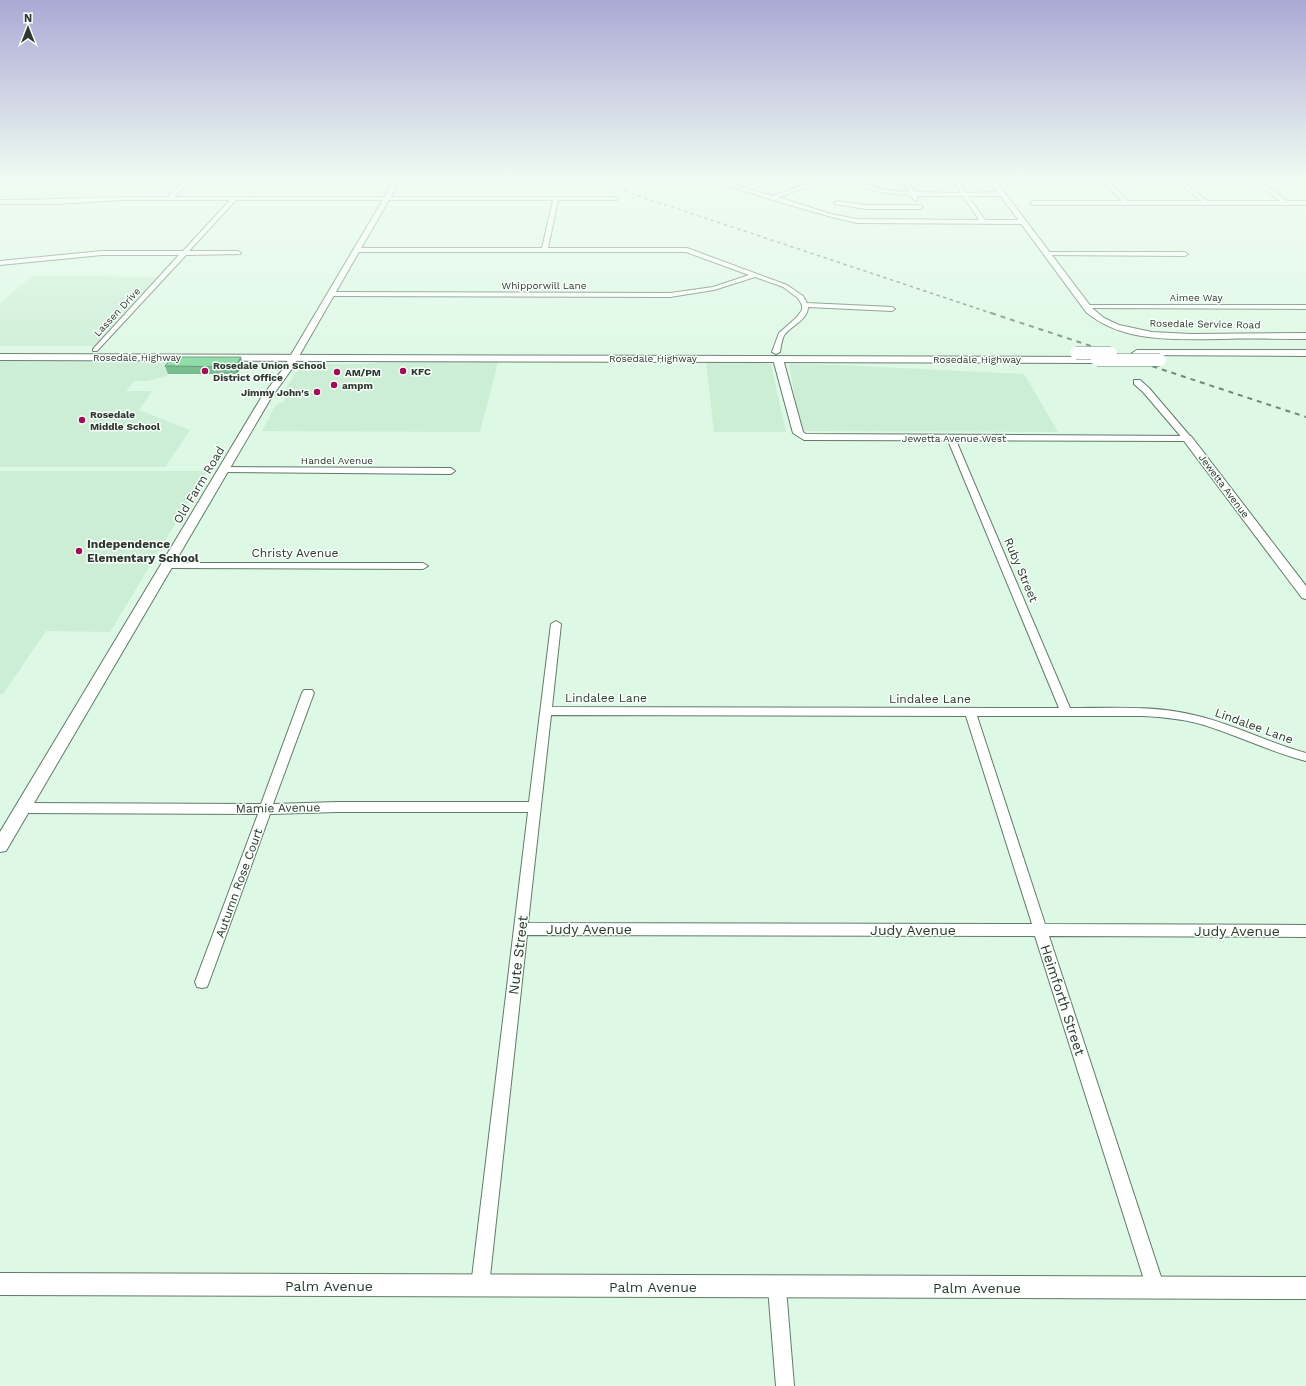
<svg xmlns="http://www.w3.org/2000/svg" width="1306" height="1386" font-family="'Work Sans',sans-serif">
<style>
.built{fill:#cceed5}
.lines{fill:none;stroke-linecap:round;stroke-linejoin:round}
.minor-casing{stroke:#627a68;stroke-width:2}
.tertiary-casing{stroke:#627a68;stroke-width:2}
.primary-casing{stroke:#627a68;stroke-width:2}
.minor{fill:#fff;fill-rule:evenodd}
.tertiary{fill:#fff;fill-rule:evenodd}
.primary{fill:#fff;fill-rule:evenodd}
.rail-far1{stroke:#748578;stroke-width:1.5;stroke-dasharray:3.5 3.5;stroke-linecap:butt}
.rail{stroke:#748578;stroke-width:2;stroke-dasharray:5 5;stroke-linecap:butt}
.primary-bridge-casing{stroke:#627a68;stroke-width:13;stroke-linecap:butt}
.primary-bridge{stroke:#fff;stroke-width:12}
.wall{fill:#77bc8d}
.shaded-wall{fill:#619973}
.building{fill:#8adba4;stroke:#619973}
.poi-dot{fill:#9f0f59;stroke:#f9fffb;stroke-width:1.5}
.labels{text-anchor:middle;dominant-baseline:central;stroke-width:3;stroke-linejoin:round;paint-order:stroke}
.far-street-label{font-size:10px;fill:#2d3830;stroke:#f9fffb}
.far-poi-label{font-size:10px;font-weight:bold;fill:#2d3830;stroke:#f9fffb;text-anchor:start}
.street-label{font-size:12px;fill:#2d3830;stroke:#f9fffb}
.poi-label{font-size:12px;font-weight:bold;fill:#2d3830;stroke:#f9fffb;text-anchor:start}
.near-street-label{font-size:14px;fill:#2d3830;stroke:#f9fffb}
</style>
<rect width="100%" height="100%" fill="#ddf8e4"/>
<g class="built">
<path d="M32,276L162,277L98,346H0V303Z"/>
<path d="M0,361H178L167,376L147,381H134L126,391H152L139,410L190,430L165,467H0Z"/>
<path d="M311,362L333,364H365L382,362H498L480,432L262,431L276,405L284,401L287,395L284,391L301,366Z"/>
<path d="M706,362L765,363L771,365L786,432H714Z"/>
<path d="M789,364L840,365L1024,374L1058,432L801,431Z"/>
<path d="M0,471H207L110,632L46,631L3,694H0Z"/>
</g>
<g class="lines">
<defs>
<g id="minor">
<path d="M185,180H190L174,197H615L618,199L617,200H558L548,248H687L787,285L803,296L807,303L892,307L895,309L892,311L808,307C808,319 792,326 785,334C782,338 781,346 780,352L776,354L772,352L779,333L797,317L802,310V305L798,298L783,287L755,277L714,290L670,297L331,296L328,294L331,292L670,293L713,287L749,275L686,252H357L354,250L357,248H542L553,200H236L189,251H238L241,253L240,254L186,255L97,351H93V349L179,255H102L0,265V261L102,251H183L230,200H123L55,204H0V200C56,200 112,196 168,197Z"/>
<path d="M712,180H720L772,196L812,182L828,180L778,197L831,214L857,219L979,220L963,196H916L918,199L915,201L910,195C891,194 868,193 853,180C859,180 861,183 867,185C880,190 895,191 909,192L903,180H908L914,192L961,193L953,180H958L966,193L1002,192L1005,194L1002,196H968L985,220H1024L1027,222L1024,224L857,223L828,216L769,199Z"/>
<path d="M1102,180H1107L1128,201H1201L1177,180H1182L1207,201H1280L1253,180H1259L1287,201H1306V205H1033L1030,203L1033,201H1122Z"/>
<path d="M837,201L866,205H920L923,207L920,209H866L835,204L834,203Z"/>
<path d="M1047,252H1185L1188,254L1185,256L1045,255V253Z"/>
<path d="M1086,305H1306V309L1084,308V306Z"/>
<path d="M1134,380H1140L1149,388L1190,436V440H1184L1143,392L1134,384Z"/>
<path d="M948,436H951L955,438L1070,708C1113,708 1156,705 1198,716C1235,725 1269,743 1306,753V761C1271,752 1239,736 1204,725C1184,719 1163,717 1143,716H977L1045,924L1306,925V937L1049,936L1165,1289L1162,1295L1156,1298L1150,1295L1147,1289L1035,936L527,935L489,1286L486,1292L480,1295L474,1292L471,1286L528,812H338L270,814L209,982L207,987L202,988L197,987L195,982L258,814L22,813L18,811L16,808L18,805L22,803L261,804L302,693L304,690H312L314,693L273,804L338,802H529L551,624L556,621L561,624L552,707L1059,708L947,438ZM551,715L966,716L1032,924L528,923Z"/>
<path d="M223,467L451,468L455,471L451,474L220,472L219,470Z"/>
<path d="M167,563H423L428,566L423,569L164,568L162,566Z"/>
<path d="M777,1279L783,1282L786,1288L794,1386H776L768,1288L771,1282Z"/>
</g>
<g id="tertiary">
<path d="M393,180H399L390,198L291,370L271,398L6,851L0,852V832L261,398L282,370L384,198Z"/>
<path d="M989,180H995L1092,308L1104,318L1119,325L1152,332L1191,334L1306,333V339C1278,339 1251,338 1223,339C1177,339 1124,344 1086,312Z"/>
<path d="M778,356L783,359L803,432L806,434L1191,436L1306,586V599L1302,598L1184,441L804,440L793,433L773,359Z"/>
<path d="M0,1273L1306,1277V1299L0,1295Z"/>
</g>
<g id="primary">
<path d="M1137,350H1306V356L1133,355L1132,353Z"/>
<path d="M0,354L1097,357L1103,360L1097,363L0,360Z"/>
</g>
</defs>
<use href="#minor" class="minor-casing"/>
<use href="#tertiary" class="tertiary-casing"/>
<use href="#primary" class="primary-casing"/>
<use href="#minor" class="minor"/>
<use href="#tertiary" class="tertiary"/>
<use href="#primary" class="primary"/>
<path class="rail-far1" d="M591,180L994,314"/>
<path class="rail" d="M991,313L1306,417"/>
<defs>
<g id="primary-bridge">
<path d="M1076,353H1111"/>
<path d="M1097,360H1160"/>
</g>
</defs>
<use href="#primary-bridge" class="primary-bridge-casing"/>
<use href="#primary-bridge" class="primary-bridge"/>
</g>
<path class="wall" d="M243,365L237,374H168L165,366Z"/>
<path class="shaded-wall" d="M241,357L243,365L237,374L235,367Z"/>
<path class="building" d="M173,357H241L235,367L165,366Z"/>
<linearGradient id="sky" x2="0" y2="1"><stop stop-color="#aba9d5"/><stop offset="0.48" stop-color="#f0fcf3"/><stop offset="1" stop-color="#f0fcf3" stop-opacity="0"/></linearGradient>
<rect width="1306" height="374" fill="url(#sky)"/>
<g class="poi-dot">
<circle cx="205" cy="371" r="4"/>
<circle cx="403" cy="371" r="4"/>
<circle cx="337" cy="372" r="4"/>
<circle cx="334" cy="385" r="4"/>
<circle cx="317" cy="392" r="4"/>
<circle cx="82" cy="420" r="4"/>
<circle cx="79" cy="551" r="4"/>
</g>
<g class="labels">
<g class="far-street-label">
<text x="544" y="285">Whipporwill Lane</text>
<text x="1196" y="297">Aimee Way</text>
<text transform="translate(117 312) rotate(-47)">Lassen Drive</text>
<text transform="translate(1205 324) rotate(1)">Rosedale Service Road</text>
<text x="137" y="357">Rosedale Highway</text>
<text x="653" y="358">Rosedale Highway</text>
<text x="977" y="359">Rosedale Highway</text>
<text x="954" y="438">Jewetta Avenue West</text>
<text x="337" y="460">Handel Avenue</text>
<text transform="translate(1224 486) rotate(53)">Jewetta Avenue</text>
</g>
<g class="far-poi-label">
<text x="213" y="365">Rosedale Union School<tspan x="213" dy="12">District Office</tspan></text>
<text x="411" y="371">KFC</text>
<text x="345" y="372">AM/PM</text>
<text x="342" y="385">ampm</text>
<text x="309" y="392" text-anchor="end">Jimmy John's</text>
<text x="90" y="414">Rosedale<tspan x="90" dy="12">Middle School</tspan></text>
</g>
<g class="street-label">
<text transform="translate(199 485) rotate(-59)">Old Farm Road</text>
<text x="295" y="553">Christy Avenue</text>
<text transform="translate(1021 570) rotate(67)">Ruby Street</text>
<text x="606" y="698">Lindalee Lane</text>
<text x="930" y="699">Lindalee Lane</text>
<text transform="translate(1254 726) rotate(20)">Lindalee Lane</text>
<text transform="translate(278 808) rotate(-1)">Mamie Avenue</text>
<text transform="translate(239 883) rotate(-70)">Autumn Rose Court</text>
</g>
<g class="poi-label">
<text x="87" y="544">Independence<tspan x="87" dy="14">Elementary School</tspan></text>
</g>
<g class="near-street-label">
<text x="589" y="929">Judy Avenue</text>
<text x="913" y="930">Judy Avenue</text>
<text x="1237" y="931">Judy Avenue</text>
<text transform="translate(518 955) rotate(-83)">Nute Street</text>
<text transform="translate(1063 1000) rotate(72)">Heimforth Street</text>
<text x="329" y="1286">Palm Avenue</text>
<text x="653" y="1287">Palm Avenue</text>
<text x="977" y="1288">Palm Avenue</text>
</g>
</g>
<g transform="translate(28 28)" stroke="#f9fffb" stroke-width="3" paint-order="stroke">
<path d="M0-3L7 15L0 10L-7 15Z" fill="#2d3830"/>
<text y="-6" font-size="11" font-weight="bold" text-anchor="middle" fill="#2d3830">N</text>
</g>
</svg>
